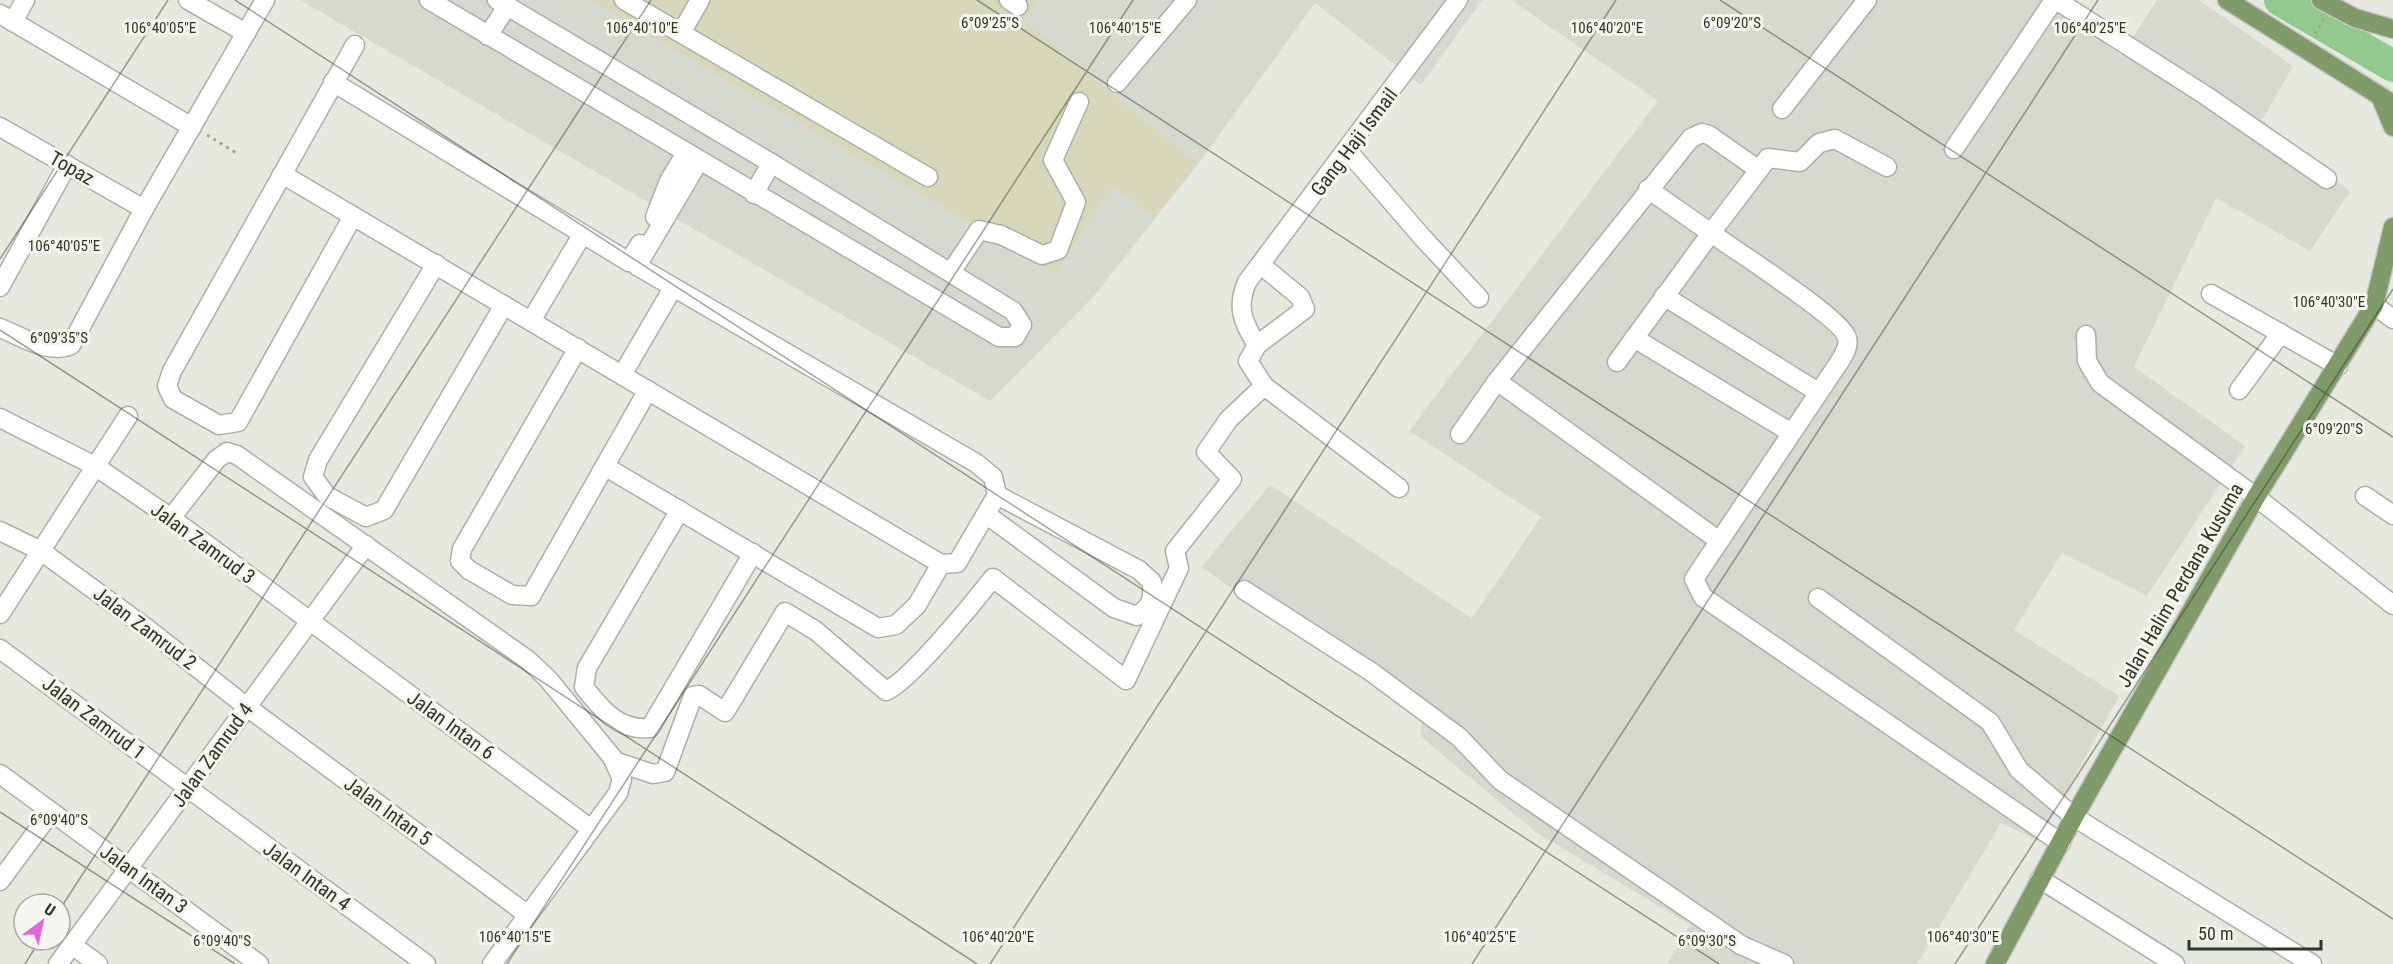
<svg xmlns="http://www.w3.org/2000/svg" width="2393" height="964" font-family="'Roboto Condensed',sans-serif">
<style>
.built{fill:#d6d9cf}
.green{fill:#d7d8bb}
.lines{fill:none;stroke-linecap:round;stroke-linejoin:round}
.river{stroke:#91c98e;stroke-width:32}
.minor-casing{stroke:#abb0a4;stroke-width:21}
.major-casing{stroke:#c4c7c1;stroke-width:21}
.path{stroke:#98aa84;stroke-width:3;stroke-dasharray:3 4.5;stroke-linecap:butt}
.minor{stroke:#fff;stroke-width:18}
.major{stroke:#809a69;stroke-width:18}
.ticks{fill:none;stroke:#2d3823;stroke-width:1.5;stroke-opacity:0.45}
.labels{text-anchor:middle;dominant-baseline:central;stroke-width:6;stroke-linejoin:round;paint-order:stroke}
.street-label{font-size:20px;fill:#2d3823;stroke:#f5f6f0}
.ticks-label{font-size:15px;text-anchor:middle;fill:#2d3823;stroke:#f5f6f0;stroke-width:6;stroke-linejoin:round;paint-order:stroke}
</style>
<rect width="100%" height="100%" fill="#e6e9e0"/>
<g class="built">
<path d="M300,0H1482L1421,85L1315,3L1198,164L1094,296L990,401Z"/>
<path d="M1511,0H2051L2121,56L2157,0H2199L2293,66L2262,120L2350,192L2310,251L2216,198L2134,367L2245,446L2147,596L2062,553L2014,630L2119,696L2039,841L2001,823L1917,964H1667L1690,925L1536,832L1421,737V717L1201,567L1270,485L1472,618L1541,517L1409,431L1658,101Z"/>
</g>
<path class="green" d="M589,0H1038L1023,20L1198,164L1154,217L1112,186L1056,274Z"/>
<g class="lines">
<path class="river" d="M2280,0L2393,66"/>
<defs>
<g id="minor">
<path d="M188,0L246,33"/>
<path d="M429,0L999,337H1015L1022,325L1013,311L771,163L497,0"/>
<path d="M624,0L928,177"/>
<path d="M1009,0L1018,6"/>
<path d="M2056,0L2205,95L2327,179"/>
<path d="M0,14L192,127"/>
<path d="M13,22L25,0"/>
<path d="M681,33L700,0"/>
<path d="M488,36L507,6"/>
<path d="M333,82L629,262L640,244"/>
<path d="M1117,83L1187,0"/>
<path d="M1782,109L1867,0"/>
<path d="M0,127L144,209"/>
<path d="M1954,149L2054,0"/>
<path d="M1347,150L1422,237L1479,298"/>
<path d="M1887,167L1835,139L1819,143L1800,162L1768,158L1711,233C1733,249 1843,319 1847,338C1850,348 1841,359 1836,367L1694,579L1703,597L2061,843"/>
<path d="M282,174L941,564L957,563L997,495L993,477L976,463L637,266L699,161"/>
<path d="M754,194L771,163"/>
<path d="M353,216L238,422L219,425L173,399L167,386L172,371L355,45"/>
<path d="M655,217L669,181L686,153"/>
<path d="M436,264L318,460L313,477L327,496L366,517L384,510L504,305"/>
<path d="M1261,265L1300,297L1305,309L1257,345L1248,361L1264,386L1399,488"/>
<path d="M951,272L979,230L1001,235L1042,255L1058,250L1076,202L1053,160L1079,102"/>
<path d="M0,287L67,165"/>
<path d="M2211,294L2338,366"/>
<path d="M1664,296L1818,392"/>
<path d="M2374,305L2393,319"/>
<path d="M531,321L582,235"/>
<path d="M0,328C21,336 49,355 71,345L144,209L265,0"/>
<path d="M2086,335L2087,361L2100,383L2256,497L2393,605"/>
<path d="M1634,338L1790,432"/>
<path d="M1257,345C1243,323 1236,307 1247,282L1458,0"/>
<path d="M578,348L462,549L460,561L469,570L512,595L531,596L648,390"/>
<path d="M1617,362L1711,233L1648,189"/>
<path d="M622,375L673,288"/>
<path d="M1497,381L1718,540"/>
<path d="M2239,390L2281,333"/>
<path d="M0,418L95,466L171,518L591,829"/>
<path d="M1460,434L1497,381L1691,138L1702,133L1709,135L1759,170"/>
<path d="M606,467L878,628L896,625L917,605L941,564"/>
<path d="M2365,496L2393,515"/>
<path d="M680,510L587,668L584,687C602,710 619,731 650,728L753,553"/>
<path d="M987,515L1114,608L1137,616C1152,605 1153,600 1152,582L1139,570L997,495"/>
<path d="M171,518L217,459L227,452L237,455L528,660L548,679L612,757L622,779L618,793L492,964"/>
<path d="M0,531L41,551L149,630L247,707L528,915"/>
<path d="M1244,590L1370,671L1459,737L1500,780L1741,945L1784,964"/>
<path d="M1818,598L1990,722L2019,770L2074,817L2312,964"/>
<path d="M0,614L128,416"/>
<path d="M0,649L426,964"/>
<path d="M614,761L653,774L665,772L693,696L699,695L725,712L785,612L816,631L886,691C909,682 975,601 993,578L1126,680L1179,568L1175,551L1232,479L1206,452L1229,419L1264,386"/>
<path d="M0,774L259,964"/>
<path d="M2040,879L2175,964"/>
<path d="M0,881L51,812"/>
<path d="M72,945L98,964"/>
<path d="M58,964L366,545"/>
</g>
<g id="major">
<path d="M2227,0L2393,104"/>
<path d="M2321,0L2355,18L2393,29"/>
<path d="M2380,96L2393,127"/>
<path d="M1995,964L2074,817L2256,497L2374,305L2393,227"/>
</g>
</defs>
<use href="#minor" class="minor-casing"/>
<use href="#major" class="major-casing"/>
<g class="path">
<path d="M2315,34L2324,19"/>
<path d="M207,135L238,154"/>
</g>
<use href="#minor" class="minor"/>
<use href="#major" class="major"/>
</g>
<path class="ticks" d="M235,0L1719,964M977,0L2393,919M1720,0L2393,437M0,259L168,0M0,330L977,964M0,812L235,964M60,909L651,0M25,964L40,940M507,964L1133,0M990,964L1616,0M1472,964L2098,0M1955,964L2393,289"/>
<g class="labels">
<g class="street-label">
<text transform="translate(1354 142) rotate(-53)">Gang Haji Ismail</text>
<text transform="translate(72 168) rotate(30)">Topaz</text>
<text transform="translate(203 543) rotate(36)">Jalan Zamrud 3</text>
<text transform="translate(2180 585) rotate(-60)">Jalan Halim Perdana Kusuma</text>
<text transform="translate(145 628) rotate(37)">Jalan Zamrud 2</text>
<text transform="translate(94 718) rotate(37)">Jalan Zamrud 1</text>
<text transform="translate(451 725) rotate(36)">Jalan Intan 6</text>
<text transform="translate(212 755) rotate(-54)">Jalan Zamrud 4</text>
<text transform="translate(388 811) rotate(36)">Jalan Intan 5</text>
<text transform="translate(307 876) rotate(36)">Jalan Intan 4</text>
<text transform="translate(144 879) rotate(36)">Jalan Intan 3</text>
</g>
</g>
<g class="ticks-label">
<text x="1732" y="28">6°09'20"S</text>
<text x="990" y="28">6°09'25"S</text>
<text x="160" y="33">106°40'05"E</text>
<text x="642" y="33">106°40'10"E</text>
<text x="1125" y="33">106°40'15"E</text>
<text x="1607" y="33">106°40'20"E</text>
<text x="2090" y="33">106°40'25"E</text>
<text x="64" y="251">106°40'05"E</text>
<text x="2329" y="307">106°40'30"E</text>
<text x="59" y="343">6°09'35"S</text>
<text x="2334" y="434">6°09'20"S</text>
<text x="59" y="825">6°09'40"S</text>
<text x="515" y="942">106°40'15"E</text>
<text x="998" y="942">106°40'20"E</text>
<text x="1480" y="942">106°40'25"E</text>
<text x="1963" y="942">106°40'30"E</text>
<text x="222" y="946">6°09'40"S</text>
<text x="1707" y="946">6°09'30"S</text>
</g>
<g transform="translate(42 922) rotate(33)"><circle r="28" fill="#f5f6f0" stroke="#a5aa9e" stroke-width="1.5"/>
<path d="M0-4.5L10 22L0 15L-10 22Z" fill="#e265de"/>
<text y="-9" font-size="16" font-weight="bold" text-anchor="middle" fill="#2d3823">U</text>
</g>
<path d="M2189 940v9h132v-9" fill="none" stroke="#2d3823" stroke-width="3"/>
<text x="2198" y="940" font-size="18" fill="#2d3823" stroke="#f5f6f0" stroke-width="4.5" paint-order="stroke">50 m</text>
</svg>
